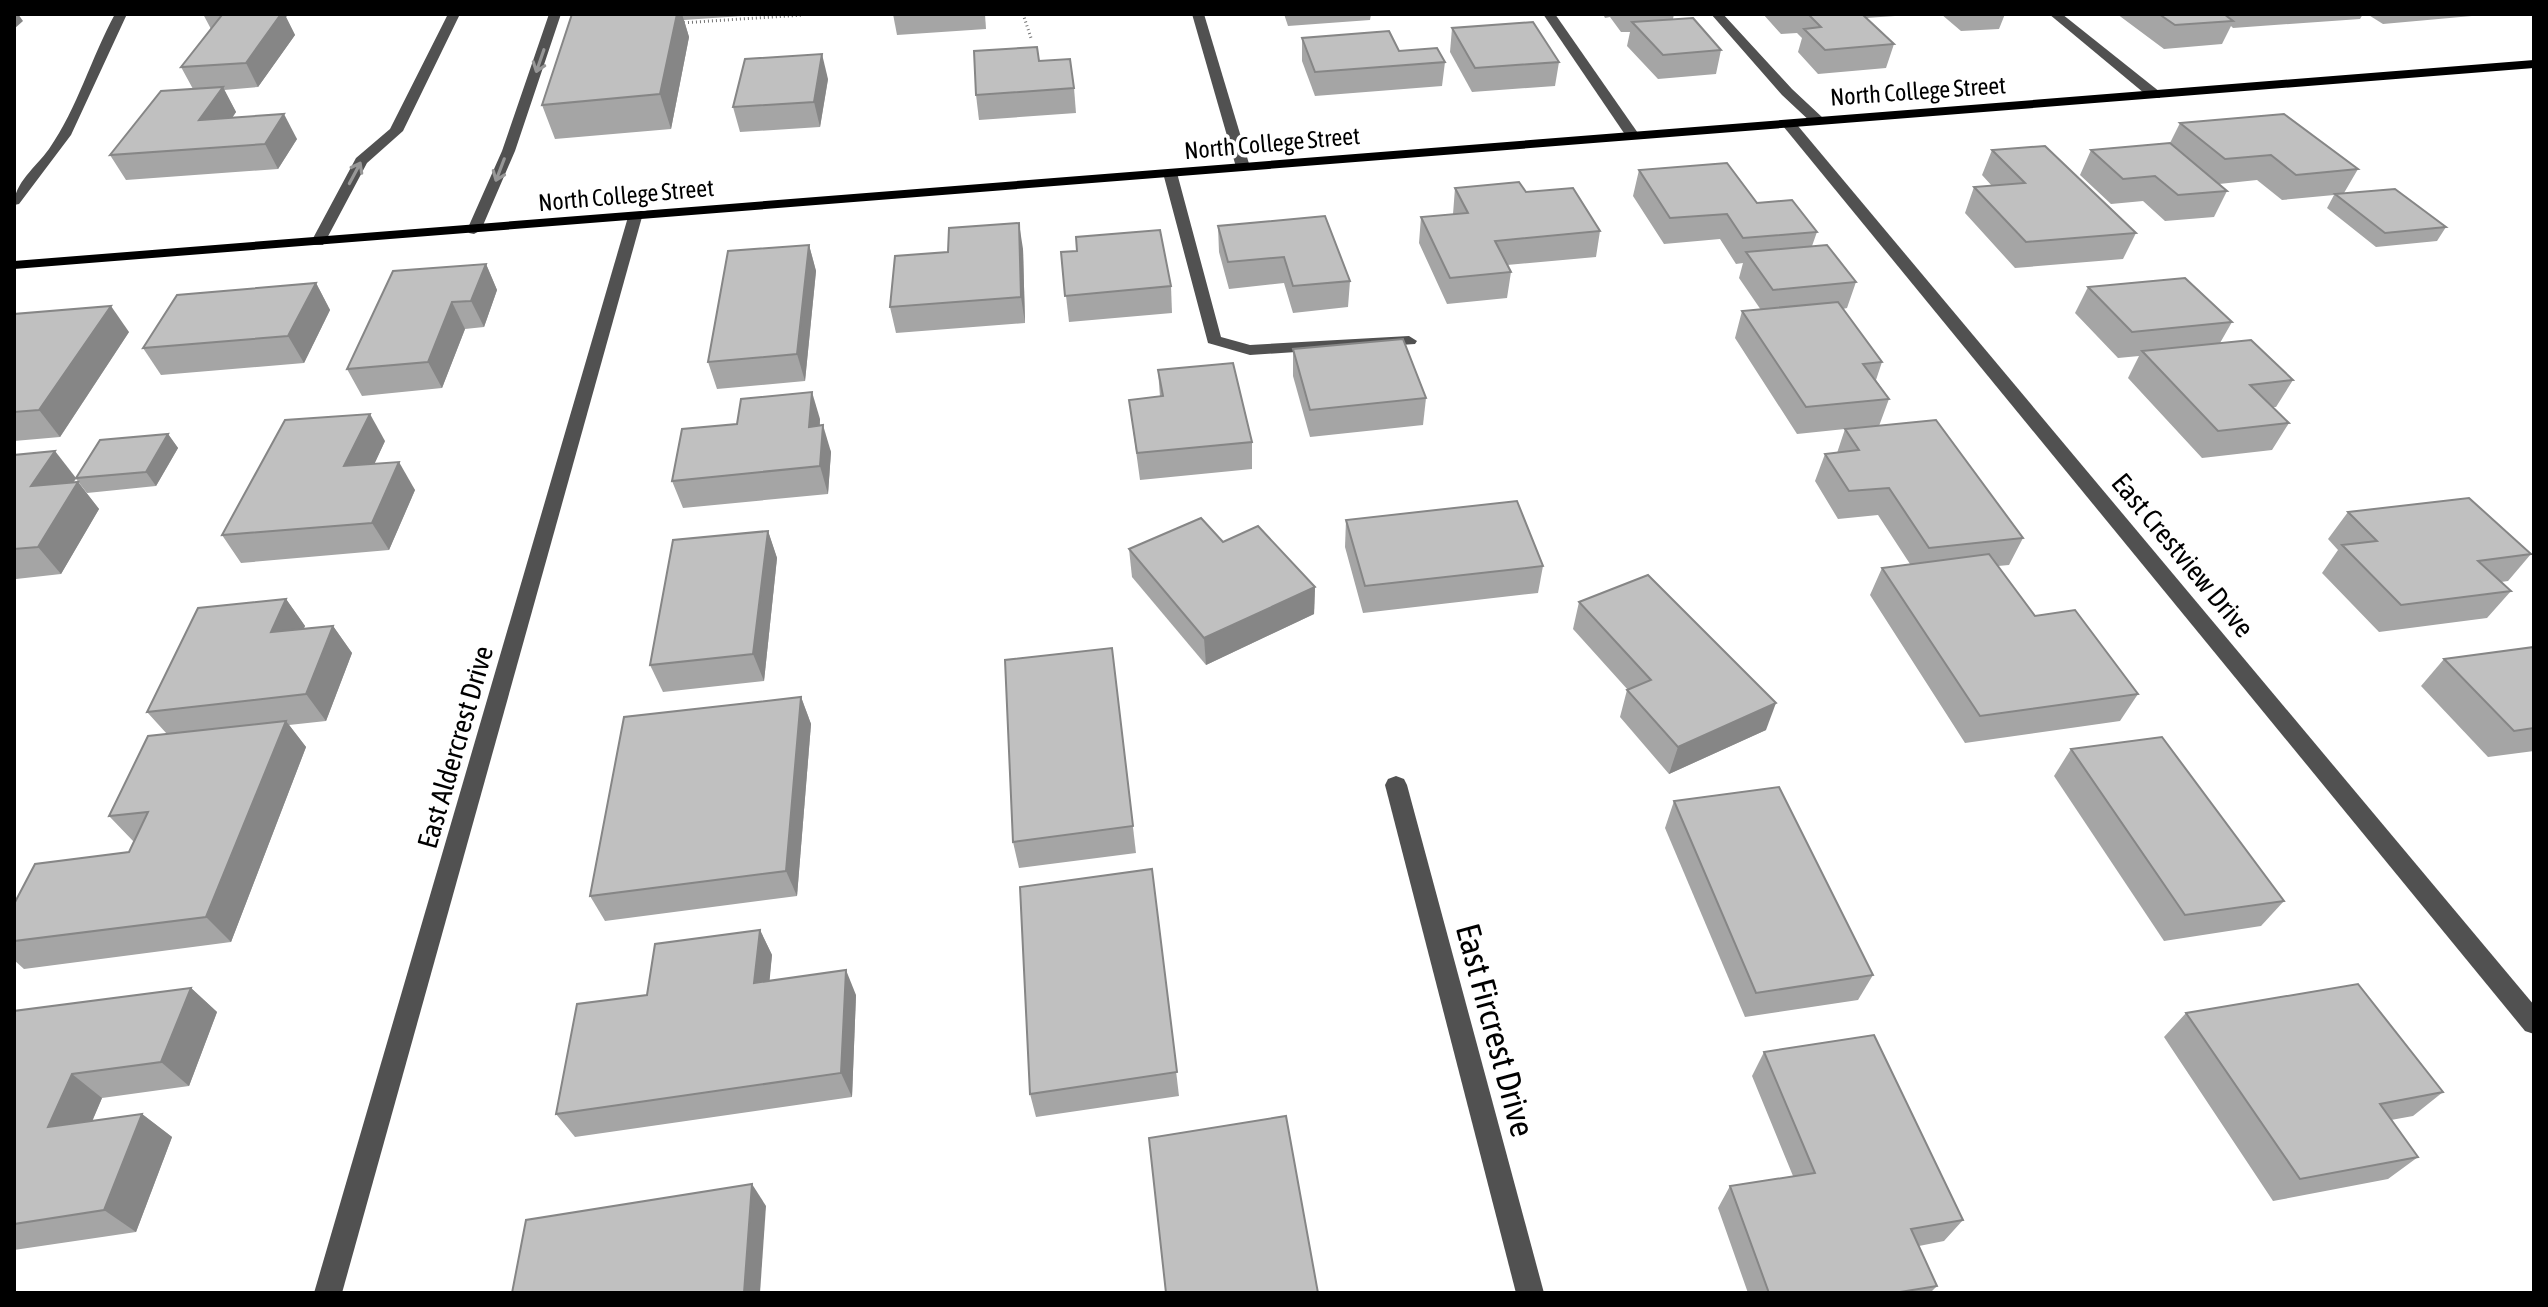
<svg xmlns="http://www.w3.org/2000/svg" width="2548" height="1307" font-family="'Asap Condensed',sans-serif">
<style>
.lines{fill:none;stroke-linecap:round;stroke-linejoin:round}
.path{stroke:#737373;stroke-width:3;stroke-dasharray:1 3;stroke-linecap:butt}
.minor{fill:#515151;fill-rule:evenodd}
.major{fill:#000;fill-rule:evenodd}
.wall{fill:#a5a5a5}
.shaded-wall{fill:#868686}
.building{fill:#c0c0c0;stroke:#868686;stroke-width:2}
.oneway{stroke:#979797}
.labels{text-anchor:middle;dominant-baseline:central;stroke-width:7;stroke-linejoin:round;paint-order:stroke}
.far-street-label{font-size:24px;fill:#000;stroke:#fff}
.street-label{font-size:28px;fill:#000;stroke:#fff}
.near-street-label{font-size:34px;fill:#000;stroke:#fff}
</style>
<rect width="100%" height="100%" fill="#fff"/>
<g class="lines">
<g class="path">
<path d="M1023,14L1031,38"/>
<path d="M680,23L803,15"/>
</g>
<g class="minor">
<path d="M115,14H127L71,135L19,204L14,205C14,183 36,167 49,149C78,107 91,58 115,14Z"/>
<path d="M448,14H460L403,131L367,163L325,242L323,245H313L311,242L356,158L390,129Z"/>
<path d="M549,14H561L515,151L481,230L474,234L469,233L467,230L502,151Z"/>
<path d="M1192,14H1204L1250,167L1248,170L1236,167Z"/>
<path d="M1543,14H1555L1640,136L1638,139H1628Z"/>
<path d="M1711,14H1723L1792,89L1823,118V124H1813L1782,95Z"/>
<path d="M2049,14H2062L2160,92V98H2150Z"/>
<path d="M1783,120H1793L2534,1005V1034L2525,1031L1783,126Z"/>
<path d="M1170,169L1177,173L1221,337L1250,345L1409,336L1417,341L1415,344L1250,355L1208,343L1163,173Z"/>
<path d="M635,213L642,217L342,1293H314L628,217Z"/>
<path d="M1396,776L1404,779L1407,785L1544,1293H1516L1385,785L1388,779Z"/>
</g>
<path class="major" d="M2534,60V68L14,269V261Z"/>
</g>
<g class="wall">
<path d="M203,14H288L286,17L295,35L258,87L224,90L236,112L232,118L297,139L278,169L126,180L110,155L193,89L181,67L211,29Z"/>
<path d="M572,14H771L684,20L689,37L671,129L555,139L542,105Z"/>
<path d="M893,14H985L986,29L897,35Z"/>
<path d="M1284,14H1371L1370,20L1288,26Z"/>
<path d="M1603,14H1674L1673,19L1721,50L1716,74L1658,79L1627,46L1630,32H1621L1610,17L1605,18Z"/>
<path d="M1763,14H1924L1866,18L1894,44L1886,68L1818,74L1798,52L1802,38L1797,33L1781,34Z"/>
<path d="M1941,14H2005L1999,29L1961,31Z"/>
<path d="M2117,14H2363L2360,19L2233,28L2231,26L2222,44L2164,49Z"/>
<path d="M2367,14H2494L2383,24Z"/>
<path d="M1452,28L1559,62L1555,86L1472,92L1450,52Z"/>
<path d="M1302,38L1399,51L1445,62L1442,86L1315,96L1302,61Z"/>
<path d="M1039,61L1074,88L1076,113L979,120L976,95Z"/>
<path d="M828,79L820,127L740,132L733,107Z"/>
<path d="M2180,123L2358,169L2344,193L2446,227L2437,241L2376,247L2327,208L2334,195L2282,200L2257,180L2219,184L2227,191L2214,217L2165,221L2143,201L2111,204L2080,175L2091,150L2170,143Z"/>
<path d="M1992,150L2136,233L2123,259L2015,268L1965,213L1974,187L1992,186L1982,175Z"/>
<path d="M1639,170L1757,203L1817,232L1812,246L1856,282L1847,308L1843,309L1882,362L1876,380L1889,399L1879,426L2023,538L2009,565L1998,566L2035,616L2138,694L2120,721L1965,743L1870,595L1882,568L1910,564L1878,515L1838,519L1815,481L1825,454L1837,453L1845,429L1797,434L1735,338L1742,311L1761,310L1739,278L1743,263L1736,264L1720,239L1664,244L1633,196Z"/>
<path d="M1455,188L1526,192L1600,231L1596,257L1507,265L1511,272L1507,298L1447,304L1419,243L1421,217L1453,214Z"/>
<path d="M1218,226L1350,281L1348,307L1293,313L1284,283L1229,289L1219,252Z"/>
<path d="M809,245L816,271L805,381L717,389L708,362Z"/>
<path d="M1023,249L1025,323L896,333L890,307Z"/>
<path d="M1077,251L1171,286L1172,313L1069,322L1061,252Z"/>
<path d="M486,264L497,290L484,327L465,329L442,388L362,396L347,369Z"/>
<path d="M316,283L330,310L304,363L161,375L143,348Z"/>
<path d="M2088,287L2232,322L2220,343L2293,380L2276,407H2273L2289,423L2272,450L2202,458L2128,378L2139,356L2118,358L2075,313Z"/>
<path d="M14,314L129,332L60,437L14,441Z"/>
<path d="M1293,349L1426,398L1423,425L1310,437L1293,376Z"/>
<path d="M1158,370L1252,442V469L1140,480L1129,400L1160,397Z"/>
<path d="M820,419V426L831,452L828,494L683,508L672,481Z"/>
<path d="M168,434L178,448L156,486L87,493L76,479L73,483L78,482L99,509L61,574L16,579L14,581V455L76,478Z"/>
<path d="M385,441L374,464L415,490L389,550L241,563L222,535Z"/>
<path d="M2348,512L2531,554L2508,581L2501,582L2511,591L2487,618L2379,632L2322,573L2338,550L2328,539Z"/>
<path d="M1346,520L1543,566L1538,593L1363,613L1345,547Z"/>
<path d="M768,531L777,558L764,681L663,692L650,665Z"/>
<path d="M1223,542L1315,587L1314,614L1206,665L1132,577L1129,549Z"/>
<path d="M286,599L305,626L303,629L333,626L352,653L326,721L289,725L306,747L231,942L24,969L14,960V941L129,852L134,842L109,816L167,734L147,712Z"/>
<path d="M1579,602L1766,730L1669,774L1620,717L1627,690H1628L1573,629Z"/>
<path d="M2534,647V751L2488,757L2421,686L2444,659Z"/>
<path d="M1112,648L1136,853L1019,868L1013,842Z"/>
<path d="M801,697L811,724L797,896L605,921L590,896Z"/>
<path d="M2071,749L2284,901L2261,926L2164,941L2054,776Z"/>
<path d="M1674,801L1873,975L1858,1000L1745,1017L1665,828Z"/>
<path d="M1152,869L1179,1096L1036,1117L1030,1094Z"/>
<path d="M760,930L772,955L769,981L856,995L852,1097L575,1137L556,1114L647,995Z"/>
<path d="M191,988L217,1012L189,1086L102,1098L92,1121L142,1114L172,1137L136,1232L14,1250V1011Z"/>
<path d="M2186,1013L2443,1092L2413,1116L2391,1120L2418,1157L2388,1179L2273,1201L2164,1037Z"/>
<path d="M1764,1052L1963,1220L1944,1241L1919,1246L1937,1286L1930,1293H1748L1718,1208L1730,1186L1793,1176L1752,1076Z"/>
</g>
<g class="shaded-wall">
<path d="M14,14H18L23,21L14,29Z"/>
<path d="M274,14H288L286,17L295,35L258,87L246,63Z"/>
<path d="M677,14H682L689,37L671,129L660,94Z"/>
<path d="M822,54L828,79L820,127L814,102Z"/>
<path d="M223,87L236,112L213,145L199,120Z"/>
<path d="M284,114L297,139L278,169L265,144Z"/>
<path d="M1019,223L1023,249L1025,323L1021,297Z"/>
<path d="M809,245L816,271L805,381L797,354Z"/>
<path d="M486,264L497,290L484,327L471,301Z"/>
<path d="M316,283L330,310L304,363L288,336Z"/>
<path d="M452,302L465,329L442,388L428,362Z"/>
<path d="M111,306L129,332L60,437L39,410Z"/>
<path d="M812,392L820,419L817,454L809,427Z"/>
<path d="M370,414L385,441L361,493L344,466Z"/>
<path d="M823,425L831,452L828,494L820,466Z"/>
<path d="M168,434L178,448L156,486L146,472Z"/>
<path d="M55,451L76,478L53,513L31,486Z"/>
<path d="M399,462L415,490L389,550L372,523Z"/>
<path d="M78,482L99,509L61,574L38,547Z"/>
<path d="M768,531L777,558L764,681L753,654Z"/>
<path d="M1315,587L1314,614L1206,665L1204,638Z"/>
<path d="M286,599L305,626L291,659L271,632Z"/>
<path d="M333,626L352,653L326,721L306,694Z"/>
<path d="M801,697L811,724L797,896L786,871Z"/>
<path d="M1776,703L1766,730L1669,774L1678,747Z"/>
<path d="M286,721L306,747L231,942L206,917Z"/>
<path d="M760,930L772,955L767,1008L754,983Z"/>
<path d="M846,970L856,995L852,1097L841,1073Z"/>
<path d="M191,988L217,1012L189,1086L161,1062Z"/>
<path d="M72,1074L102,1098L80,1150L48,1127Z"/>
<path d="M142,1114L172,1137L136,1232L104,1210Z"/>
<path d="M752,1184L766,1206L760,1293H744Z"/>
</g>
<g class="building">
<path d="M243,14H281L246,63L181,67L222,15Z"/>
<path d="M572,14H677L660,94L542,105Z"/>
<path d="M1808,14H1862L1894,44L1825,50L1804,29L1821,27Z"/>
<path d="M2159,14H2224L2233,21L2175,25Z"/>
<path d="M1693,18L1721,50L1663,55L1632,22Z"/>
<path d="M1533,22L1559,62L1475,68L1452,28Z"/>
<path d="M1389,31L1399,51L1437,48L1445,62L1315,72L1302,38Z"/>
<path d="M1037,47L1039,61L1070,59L1074,88L976,95L974,51Z"/>
<path d="M822,54L814,102L733,107L745,59Z"/>
<path d="M223,87L199,120L284,114L265,144L110,155L161,91Z"/>
<path d="M2284,114L2358,169L2296,175L2271,155L2225,159L2180,123Z"/>
<path d="M2170,143L2227,191L2178,195L2155,176L2123,179L2091,150Z"/>
<path d="M2045,146L2136,233L2026,242L1974,187L2025,183L1992,150Z"/>
<path d="M1727,163L1757,203L1792,200L1817,232L1743,238L1727,214L1670,218L1639,170Z"/>
<path d="M1519,182L1526,192L1573,188L1600,231L1495,241L1511,272L1450,278L1421,217L1468,213L1455,188Z"/>
<path d="M2395,189L2446,227L2385,233L2335,194Z"/>
<path d="M1325,216L1350,281L1293,286L1284,257L1228,262L1218,226Z"/>
<path d="M1019,223L1021,297L890,307L895,256L948,252L949,228Z"/>
<path d="M1160,230L1171,286L1065,296L1061,252L1077,251L1076,237Z"/>
<path d="M809,245L797,354L708,362L728,251Z"/>
<path d="M1827,245L1856,282L1773,290L1746,252Z"/>
<path d="M486,264L471,301L452,302L428,362L347,369L393,271Z"/>
<path d="M2185,278L2232,322L2132,332L2088,287Z"/>
<path d="M316,283L288,336L143,348L177,295Z"/>
<path d="M1838,302L1882,362L1863,364L1889,399L1806,407L1742,311Z"/>
<path d="M111,306L39,410L14,412V314Z"/>
<path d="M1403,339L1426,398L1310,410L1293,349Z"/>
<path d="M2251,340L2293,380L2250,385L2289,423L2218,431L2142,351Z"/>
<path d="M1233,363L1252,442L1137,453L1129,400L1163,396L1158,370Z"/>
<path d="M812,392L809,427L823,425L820,466L672,481L682,429L737,424L741,399Z"/>
<path d="M370,414L344,466L399,462L372,523L222,535L285,420Z"/>
<path d="M1936,420L2023,538L1929,548L1889,488L1849,491L1825,454L1859,450L1845,429Z"/>
<path d="M168,434L146,472L76,478L100,440Z"/>
<path d="M55,451L31,486L78,482L38,547L14,549V455Z"/>
<path d="M2469,498L2531,554L2478,561L2511,591L2401,605L2342,545L2377,541L2348,512Z"/>
<path d="M1517,501L1543,566L1365,586L1346,520Z"/>
<path d="M1201,518L1223,542L1258,526L1315,587L1204,638L1129,549Z"/>
<path d="M768,531L753,654L650,665L673,540Z"/>
<path d="M1989,554L2035,616L2075,610L2138,694L1980,716L1882,568Z"/>
<path d="M1648,575L1776,703L1678,747L1627,690L1651,680L1579,602Z"/>
<path d="M286,599L271,632L333,626L306,694L147,712L198,608Z"/>
<path d="M2534,647V728L2514,731L2444,659Z"/>
<path d="M1112,648L1133,826L1013,842L1005,660Z"/>
<path d="M801,697L786,871L590,896L624,717Z"/>
<path d="M286,721L206,917L14,941V904L35,864L129,852L148,812L109,816L148,736Z"/>
<path d="M2162,737L2284,901L2185,915L2071,749Z"/>
<path d="M1779,787L1873,975L1756,993L1674,801Z"/>
<path d="M1152,869L1177,1072L1030,1094L1020,887Z"/>
<path d="M760,930L754,983L846,970L841,1073L556,1114L577,1004L647,995L655,944Z"/>
<path d="M2358,984L2443,1092L2380,1104L2418,1157L2300,1179L2186,1013Z"/>
<path d="M191,988L161,1062L72,1074L48,1127L142,1114L104,1210L14,1224V1011Z"/>
<path d="M1874,1035L1963,1220L1911,1229L1937,1286L1894,1293H1769L1730,1186L1815,1173L1764,1052Z"/>
<path d="M1286,1116L1318,1293H1166L1149,1138Z"/>
<path d="M752,1184L744,1293H512L526,1220Z"/>
</g>
<defs><path id="oneway-shaft" d="M-6 0H5M1.5-3L5.5 0L1.5 3" fill="none" stroke-width="1.6" stroke-linecap="round" stroke-linejoin="round" transform="scale(2)"/></defs>
<g class="oneway">
<use href="#oneway-shaft" transform="translate(540 61) rotate(109)"/>
<use href="#oneway-shaft" transform="translate(500 170) rotate(111)"/>
<use href="#oneway-shaft" transform="translate(355 173) rotate(-62)"/>
</g>
<g class="labels">
<g class="far-street-label">
<text transform="translate(1918 91) rotate(-4)">North College Street</text>
<text transform="translate(1272 143) rotate(-5)">North College Street</text>
<text transform="translate(626 195) rotate(-5)">North College Street</text>
</g>
<g class="street-label">
<text transform="translate(2183 555) rotate(50)">East Crestview Drive</text>
<text transform="translate(455 747) rotate(-74)">East Aldercrest Drive</text>
</g>
<g class="near-street-label">
<text transform="translate(1496 1030) rotate(75)">East Fircrest Drive</text>
</g>
</g>
<rect width="2548" height="1307" fill="none" stroke="#000000" stroke-width="32"/>
</svg>
